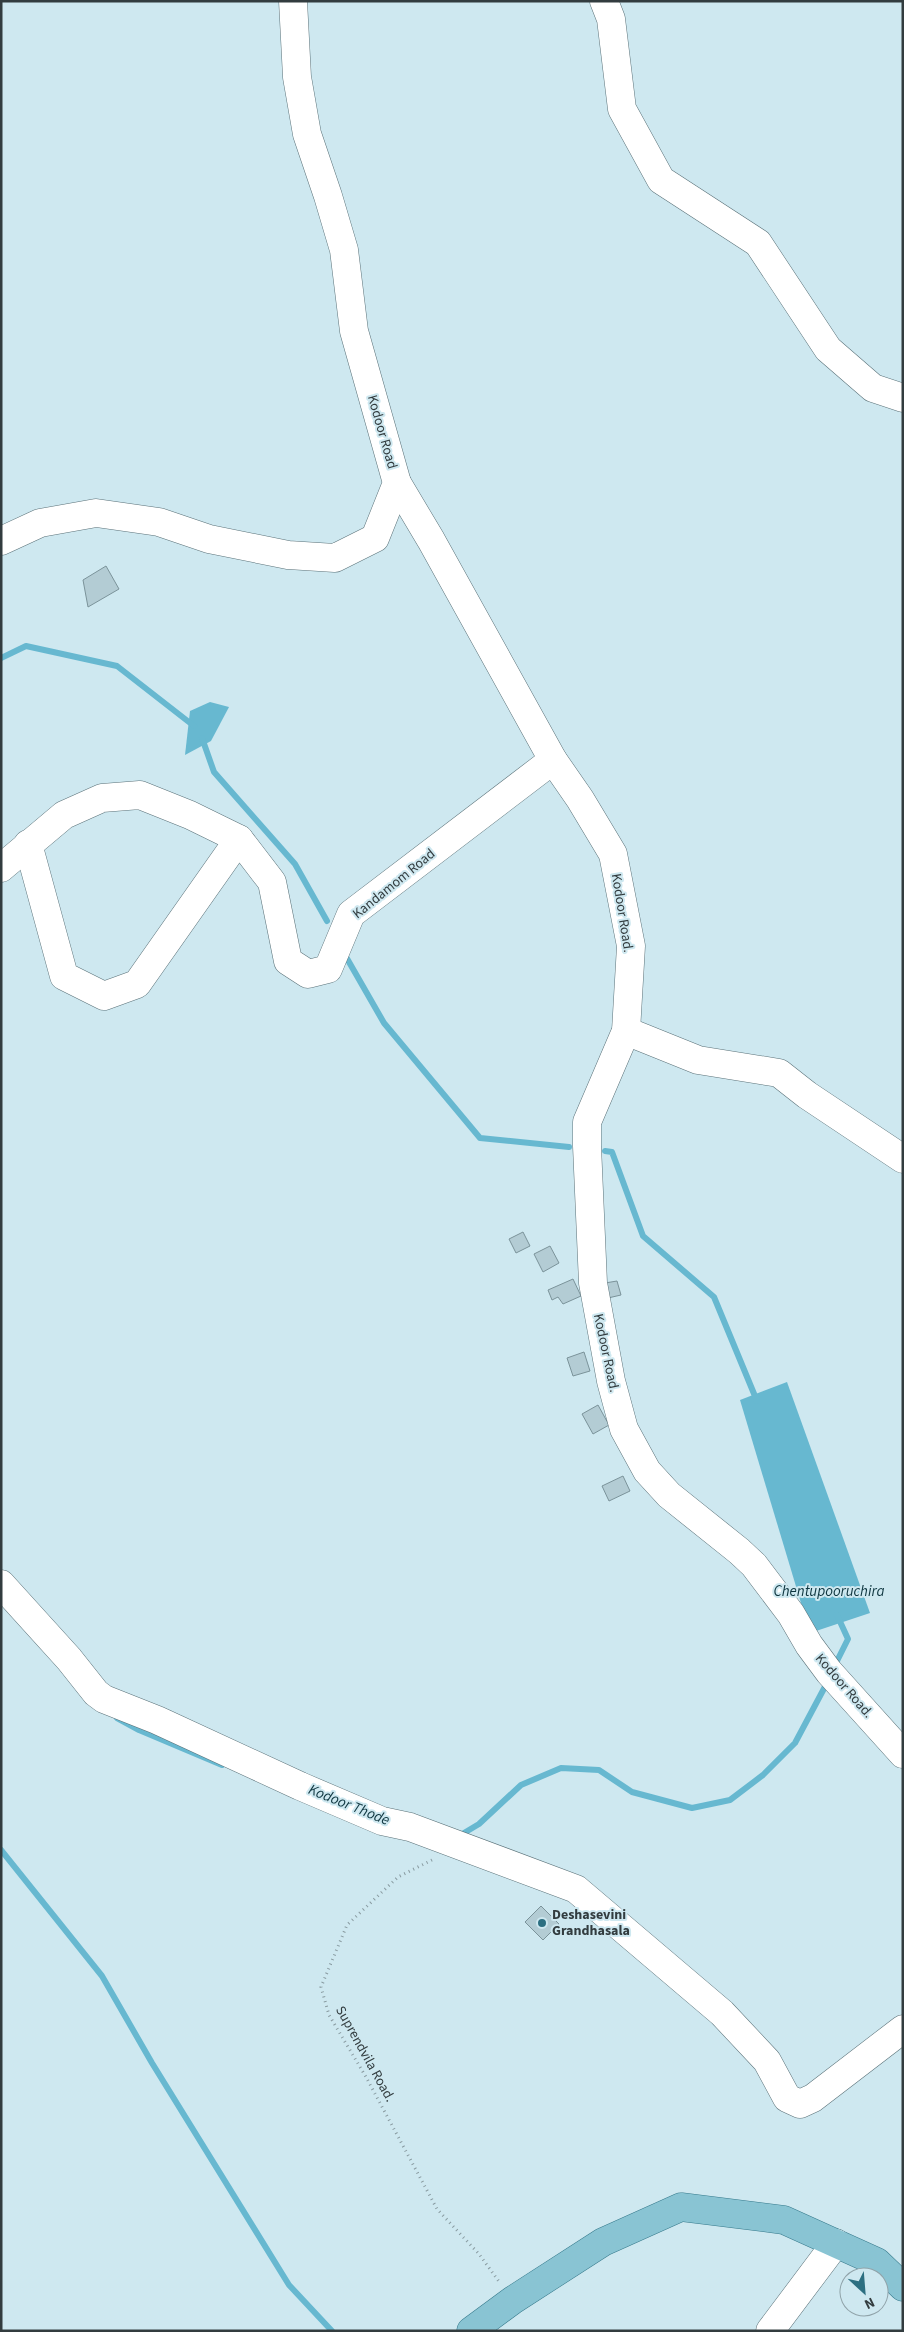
<svg xmlns="http://www.w3.org/2000/svg" width="904" height="2332" font-family="'Source Sans 3',sans-serif">
<style>
.water{fill:#67b8d0}
.lines{fill:none;stroke-linecap:round;stroke-linejoin:round}
.stream{stroke:#67b8d0;stroke-width:6}
.building{fill:#b3ccd4;stroke:#7b939a}
.minor-casing{stroke:#5b7279;stroke-width:29}
.major-casing{stroke:#377a8c;stroke-width:29}
.path{stroke:#899ba1;stroke-width:3;stroke-dasharray:1 4;stroke-linecap:butt}
.minor{stroke:#fff;stroke-width:28}
.major{stroke:#89c4d3;stroke-width:28}
.poi-dot{fill:#2c6f81;stroke:#cee8f0;stroke-width:2}
.labels{text-anchor:middle;dominant-baseline:central;stroke-width:4;stroke-linejoin:round;paint-order:stroke}
.street-label{font-size:14px;fill:#323c3f;stroke:#cee8f0}
.poi-label{font-size:14px;font-weight:bold;fill:#323c3f;stroke:#cee8f0;text-anchor:start}
.water-label{font-size:15px;font-style:italic;fill:#0f3640;stroke:#cee8f0}
</style>
<rect width="100%" height="100%" fill="#cee8f0"/>
<g class="water">
<path d="M210,702L229,707L211,741L185,755L190,711Z"/>
<path d="M787,1382L870,1613L810,1633L740,1400Z"/>
</g>
<g class="lines">
<g class="stream">
<path d="M1,658L26,646L117,666L194,726"/>
<path d="M202,738L214,772L295,864L327,921"/>
<path d="M345,955L384,1023L480,1138L569,1147"/>
<path d="M605,1151L612,1152L643,1236L714,1297L757,1401"/>
<path d="M834,1667L848,1639L837,1615"/>
<path d="M117,1718L139,1730L222,1765"/>
<path d="M459,1836L479,1824L521,1785L561,1768L599,1770L632,1792L692,1808L730,1800L763,1775L795,1743L828,1681"/>
<path d="M1,1850L102,1976L152,2063L289,2285L332,2331"/>
</g>
</g>
<g class="building">
<path d="M106,566L119,589L88,607L83,580Z"/>
<path d="M523,1232L530,1246L516,1253L509,1239Z"/>
<path d="M550,1246L559,1263L543,1272L534,1254Z"/>
<path d="M573,1279L581,1296L563,1304L558,1297L552,1300L548,1290Z"/>
<path d="M617,1281L621,1295L608,1298L605,1283Z"/>
<path d="M584,1352L590,1371L573,1376L567,1358Z"/>
<path d="M598,1405L609,1425L593,1434L582,1414Z"/>
<path d="M623,1476L630,1491L609,1501L602,1486Z"/>
<path d="M541,1906L559,1924L543,1940L525,1922Z"/>
</g>
<g class="lines">
<defs>
<g id="minor">
<path d="M604,1L611,19L622,109L661,180L758,243L828,349L873,388L903,398"/>
<path d="M397,483L431,540L553,760L580,799L613,854L631,946L626,1031L587,1122V1146L593,1283L611,1381L624,1429L647,1471L669,1495L739,1551L754,1565L791,1614L809,1645L829,1672L903,1754"/>
<path d="M1,541L40,523L96,513L159,522L209,539L288,555L335,558L375,538L397,483L354,331L344,250L328,196L307,134L297,77L293,1"/>
<path d="M28,844L64,976L104,996L137,984L239,839"/>
<path d="M1,868L64,815L102,798L140,795L190,815L239,839L272,882L288,961L308,974L328,969L351,914L553,760"/>
<path d="M626,1031L698,1060L779,1073L807,1095L903,1159"/>
<path d="M1,1584L69,1659L96,1693L104,1699L157,1720L300,1786L382,1821L410,1827L576,1889L722,2013L767,2061L787,2098L800,2104L813,2098L903,2029"/>
<path d="M770,2331L836,2243"/>
</g>
<path id="major" d="M471,2331L513,2300L603,2242L681,2207L784,2220L877,2262L903,2287"/>
</defs>
<use href="#minor" class="minor-casing"/>
<use href="#major" class="major-casing"/>
<path class="path" d="M432,1860L398,1877L347,1925L321,1987L329,2015L366,2077L437,2209L479,2254L500,2283"/>
<use href="#minor" class="minor"/>
<use href="#major" class="major"/>
</g>
<circle class="poi-dot" cx="542" cy="1923" r="5"/>
<g class="labels">
<g class="street-label">
<text transform="translate(382 432) rotate(74)">Kodoor Road</text>
<text transform="translate(394 884) rotate(-39)">Kandamom Road</text>
<text transform="translate(622 913) rotate(81)">Kodoor Road.</text>
<text transform="translate(606 1353) rotate(78)">Kodoor Road.</text>
<text transform="translate(844 1686) rotate(49)">Kodoor Road.</text>
<text transform="translate(365 2054) rotate(61)">Suprendvila Road.</text>
</g>
<g class="poi-label">
<text x="552" y="1915">Deshasevini<tspan x="552" dy="16">Grandhasala</tspan></text>
</g>
<g class="water-label">
<text x="829" y="1591">Chentupooruchira</text>
<text transform="translate(349 1805) rotate(22)">Kodoor Thode</text>
</g>
</g>
<rect width="904" height="2332" fill="none" stroke="#323c3f" stroke-width="5"/>
<g transform="translate(864 2292) rotate(154)"><circle r="24" fill="#cee8f0" stroke="#90a3a9"/>
<path d="M0-4L9 19L0 12L-9 19Z" fill="#2c6f81"/>
<text y="-8" font-size="14" font-weight="bold" text-anchor="middle" fill="#323c3f">N</text>
</g>
</svg>
